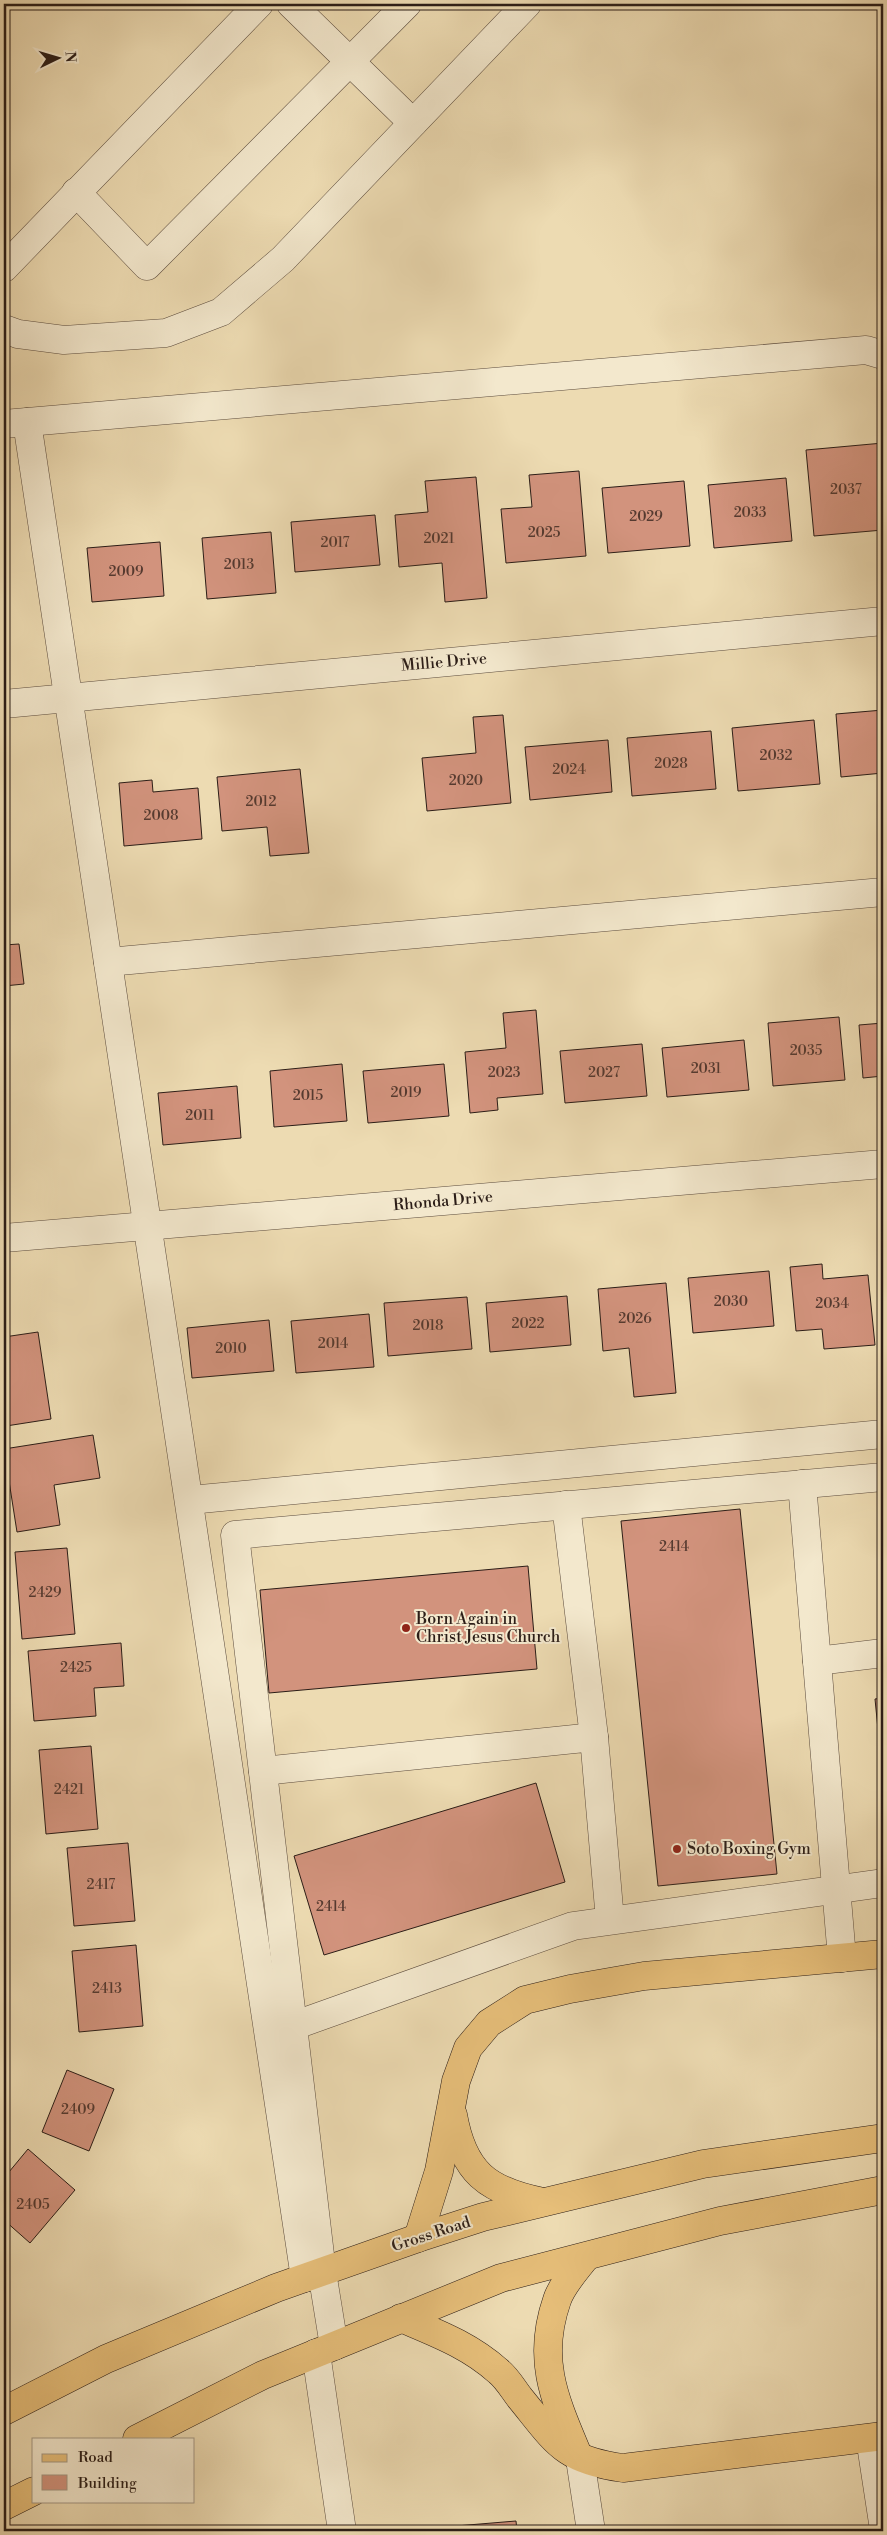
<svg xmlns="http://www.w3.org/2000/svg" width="887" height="2535" font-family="'Libre Bodoni',serif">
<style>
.building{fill:#d2937d;stroke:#2b1d17}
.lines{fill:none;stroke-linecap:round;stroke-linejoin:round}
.minor-casing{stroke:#5c4c3e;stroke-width:29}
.major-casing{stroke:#2b1d17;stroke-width:29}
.minor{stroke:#f3e8cd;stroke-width:28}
.major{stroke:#e6be79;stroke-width:28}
.poi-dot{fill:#8f2418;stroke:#f3e8cd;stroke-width:2}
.labels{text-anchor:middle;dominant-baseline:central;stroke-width:4;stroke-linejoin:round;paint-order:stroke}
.number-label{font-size:14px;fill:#553a30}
.street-label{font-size:16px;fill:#2b1d17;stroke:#f3e8cd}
.poi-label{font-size:16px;fill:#2b1d17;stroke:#f3e8cd;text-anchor:start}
</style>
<rect width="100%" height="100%" fill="#eddbb2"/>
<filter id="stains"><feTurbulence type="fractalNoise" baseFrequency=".004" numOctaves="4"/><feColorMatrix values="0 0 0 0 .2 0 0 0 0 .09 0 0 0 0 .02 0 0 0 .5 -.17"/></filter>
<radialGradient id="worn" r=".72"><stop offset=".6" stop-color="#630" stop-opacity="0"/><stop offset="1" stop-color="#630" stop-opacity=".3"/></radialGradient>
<g class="building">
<path d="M883,443V530L814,536L806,450Z"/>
<path d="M579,471L586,556L506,563L501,509L532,507L529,475Z"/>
<path d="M476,477L487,598L445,602L442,563L399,567L395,515L428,512L425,481Z"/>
<path d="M786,478L792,541L714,548L708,485Z"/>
<path d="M684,481L690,546L608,553L602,488Z"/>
<path d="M375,515L380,565L295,572L291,522Z"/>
<path d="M271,532L276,593L207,599L202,538Z"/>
<path d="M160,542L164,596L92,602L87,548Z"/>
<path d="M883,710V773L841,777L836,714Z"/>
<path d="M503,715L511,803L427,811L422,758L476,753L473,717Z"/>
<path d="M814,720L820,784L738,791L732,728Z"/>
<path d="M711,731L716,789L632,796L627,738Z"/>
<path d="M608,740L612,792L530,800L525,747Z"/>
<path d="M300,769L309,853L270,856L267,827L222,831L217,777Z"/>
<path d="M152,780L153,792L198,788L202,839L124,846L119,783Z"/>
<path d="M19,944L24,984L4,986V945Z"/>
<path d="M536,1010L543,1094L497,1098L498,1110L470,1113L465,1052L506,1048L503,1013Z"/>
<path d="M839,1017L845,1080L773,1086L768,1023Z"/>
<path d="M883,1023V1076L863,1078L859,1025Z"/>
<path d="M744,1040L749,1090L667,1097L662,1048Z"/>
<path d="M642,1044L647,1096L565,1103L560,1051Z"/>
<path d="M342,1064L347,1121L274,1127L270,1071Z"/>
<path d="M444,1064L449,1116L368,1123L363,1071Z"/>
<path d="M237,1086L241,1138L163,1145L158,1093Z"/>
<path d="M822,1264L823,1279L868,1275L875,1345L824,1349L822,1329L796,1331L790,1267Z"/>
<path d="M769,1271L774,1326L693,1333L688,1278Z"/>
<path d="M666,1283L676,1393L634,1397L629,1348L603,1351L598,1289Z"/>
<path d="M567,1296L571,1345L490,1352L486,1303Z"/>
<path d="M467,1297L472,1349L388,1356L384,1303Z"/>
<path d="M369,1314L374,1367L296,1373L291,1321Z"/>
<path d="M269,1320L274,1371L192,1378L187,1328Z"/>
<path d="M38,1332L51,1419L6,1426L4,1410V1337Z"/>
<path d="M93,1435L100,1478L54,1485L60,1525L17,1532L4,1449Z"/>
<path d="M740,1509L777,1874L658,1886L621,1521Z"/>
<path d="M67,1548L75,1634L22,1639L15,1552Z"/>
<path d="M528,1566L537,1669L269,1693L260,1590Z"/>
<path d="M121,1643L124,1686L94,1688L96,1716L34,1721L28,1651Z"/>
<path d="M883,1698V1780L875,1699Z"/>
<path d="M91,1746L98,1829L46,1834L39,1750Z"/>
<path d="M536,1783L565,1882L324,1955L294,1856Z"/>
<path d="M128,1843L135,1921L74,1926L67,1848Z"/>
<path d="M136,1945L143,2026L79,2032L72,1951Z"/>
<path d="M67,2070L114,2089L89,2151L42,2132Z"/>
<path d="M28,2149L75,2190L30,2243L4,2220V2178Z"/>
<path d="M516,2521L517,2531H457L456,2526Z"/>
</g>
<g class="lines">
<defs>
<g id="minor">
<path d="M291,4L413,123"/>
<path d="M76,192L147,266L407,4"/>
<path d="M4,268L259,4"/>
<path d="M4,329L18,334L64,340L166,333L221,312L283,259L527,4"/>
<path d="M27,422L305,2278"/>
<path d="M4,424L866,350L883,355"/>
<path d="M4,704L883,621"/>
<path d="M108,962L883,892"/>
<path d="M4,1238L883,1164"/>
<path d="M802,1484L842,1958"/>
<path d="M190,1500L883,1434"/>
<path d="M566,1505L594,1737"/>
<path d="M817,1661L883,1653"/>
<path d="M263,1771L594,1737L610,1920"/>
<path d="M293,2026L573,1926L883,1883"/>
<path d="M334,2346L322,2272L235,1535L883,1477"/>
<path d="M316,2353L342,2531"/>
<path d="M870,2438L883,2523"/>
<path d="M580,2459L591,2531"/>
</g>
<g id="major">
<path d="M453,2115C463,2172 487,2191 543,2202"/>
<path d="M418,2238L439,2171L456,2081L468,2048L489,2023L525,2000L570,1989L644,1976L883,1954"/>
<path d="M401,2318C436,2333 469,2345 498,2371C507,2378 513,2389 520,2398C556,2442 563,2460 623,2468L883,2436"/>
<path d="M4,2411L106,2359L276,2288L418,2238L483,2217L703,2164L883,2138"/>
<path d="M137,2439L263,2375L501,2278L720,2221L883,2190"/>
<path d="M578,2455C555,2400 536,2360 557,2300C562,2285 576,2270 585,2258"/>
<path d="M4,2506L34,2491"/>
</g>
</defs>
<use href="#minor" class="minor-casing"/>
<use href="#major" class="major-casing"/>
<use href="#minor" class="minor"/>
<use href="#major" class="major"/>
</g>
<g class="poi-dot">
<circle cx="406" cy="1628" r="5"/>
<circle cx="677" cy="1849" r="5"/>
</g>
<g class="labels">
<g class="number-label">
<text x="846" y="490">2037</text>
<text x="750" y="513">2033</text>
<text x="646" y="517">2029</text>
<text x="544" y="533">2025</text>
<text x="439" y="539">2021</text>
<text x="335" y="543">2017</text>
<text x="239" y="565">2013</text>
<text x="126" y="572">2009</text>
<text x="776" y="756">2032</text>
<text x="671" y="764">2028</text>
<text x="569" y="770">2024</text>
<text x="466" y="781">2020</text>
<text x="261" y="802">2012</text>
<text x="161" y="816">2008</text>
<text x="806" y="1051">2035</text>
<text x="706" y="1069">2031</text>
<text x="504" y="1073">2023</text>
<text x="604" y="1073">2027</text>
<text x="406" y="1093">2019</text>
<text x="308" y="1096">2015</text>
<text x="200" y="1116">2011</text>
<text x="731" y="1302">2030</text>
<text x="832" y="1304">2034</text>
<text x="635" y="1319">2026</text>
<text x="528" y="1324">2022</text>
<text x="428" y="1326">2018</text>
<text x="333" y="1344">2014</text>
<text x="231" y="1349">2010</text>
<text x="674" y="1547">2414</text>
<text x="45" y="1593">2429</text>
<text x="76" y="1668">2425</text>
<text x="69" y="1790">2421</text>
<text x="101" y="1885">2417</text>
<text x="331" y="1907">2414</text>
<text x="107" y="1989">2413</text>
<text x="78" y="2110">2409</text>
<text x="33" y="2205">2405</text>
</g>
<g class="street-label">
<text transform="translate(444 662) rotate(-5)">Millie Drive</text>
<text transform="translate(443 1201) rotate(-5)">Rhonda Drive</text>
<text transform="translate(431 2234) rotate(-18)">Gross Road</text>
</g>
<g class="poi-label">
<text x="416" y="1619">Born Again in<tspan x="416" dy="18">Christ Jesus Church</tspan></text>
<text x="687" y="1849">Soto Boxing Gym</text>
</g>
</g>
<rect width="887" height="2535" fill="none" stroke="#eddbb2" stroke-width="20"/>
<rect x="5" y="5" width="877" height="2525" fill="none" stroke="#2b1d17" stroke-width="2.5"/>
<rect x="10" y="10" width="867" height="2515" fill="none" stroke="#2b1d17"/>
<rect x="32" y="2438" width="162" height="65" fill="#f3e8cd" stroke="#a39784"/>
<rect x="42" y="2454" width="25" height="8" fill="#e6be79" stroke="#a39784"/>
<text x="78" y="2462" font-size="15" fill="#2b1d17">Road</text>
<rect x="42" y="2475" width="25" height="15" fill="#d2937d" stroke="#a39784"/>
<text x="78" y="2488" font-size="15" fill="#2b1d17">Building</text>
<g transform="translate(58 58) rotate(85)" stroke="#f3e8cd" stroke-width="4" paint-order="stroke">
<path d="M0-4L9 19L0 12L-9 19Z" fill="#2b1d17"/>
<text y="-8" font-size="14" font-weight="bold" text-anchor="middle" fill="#2b1d17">N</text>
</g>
<rect width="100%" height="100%" filter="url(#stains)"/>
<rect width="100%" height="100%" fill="url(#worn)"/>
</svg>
